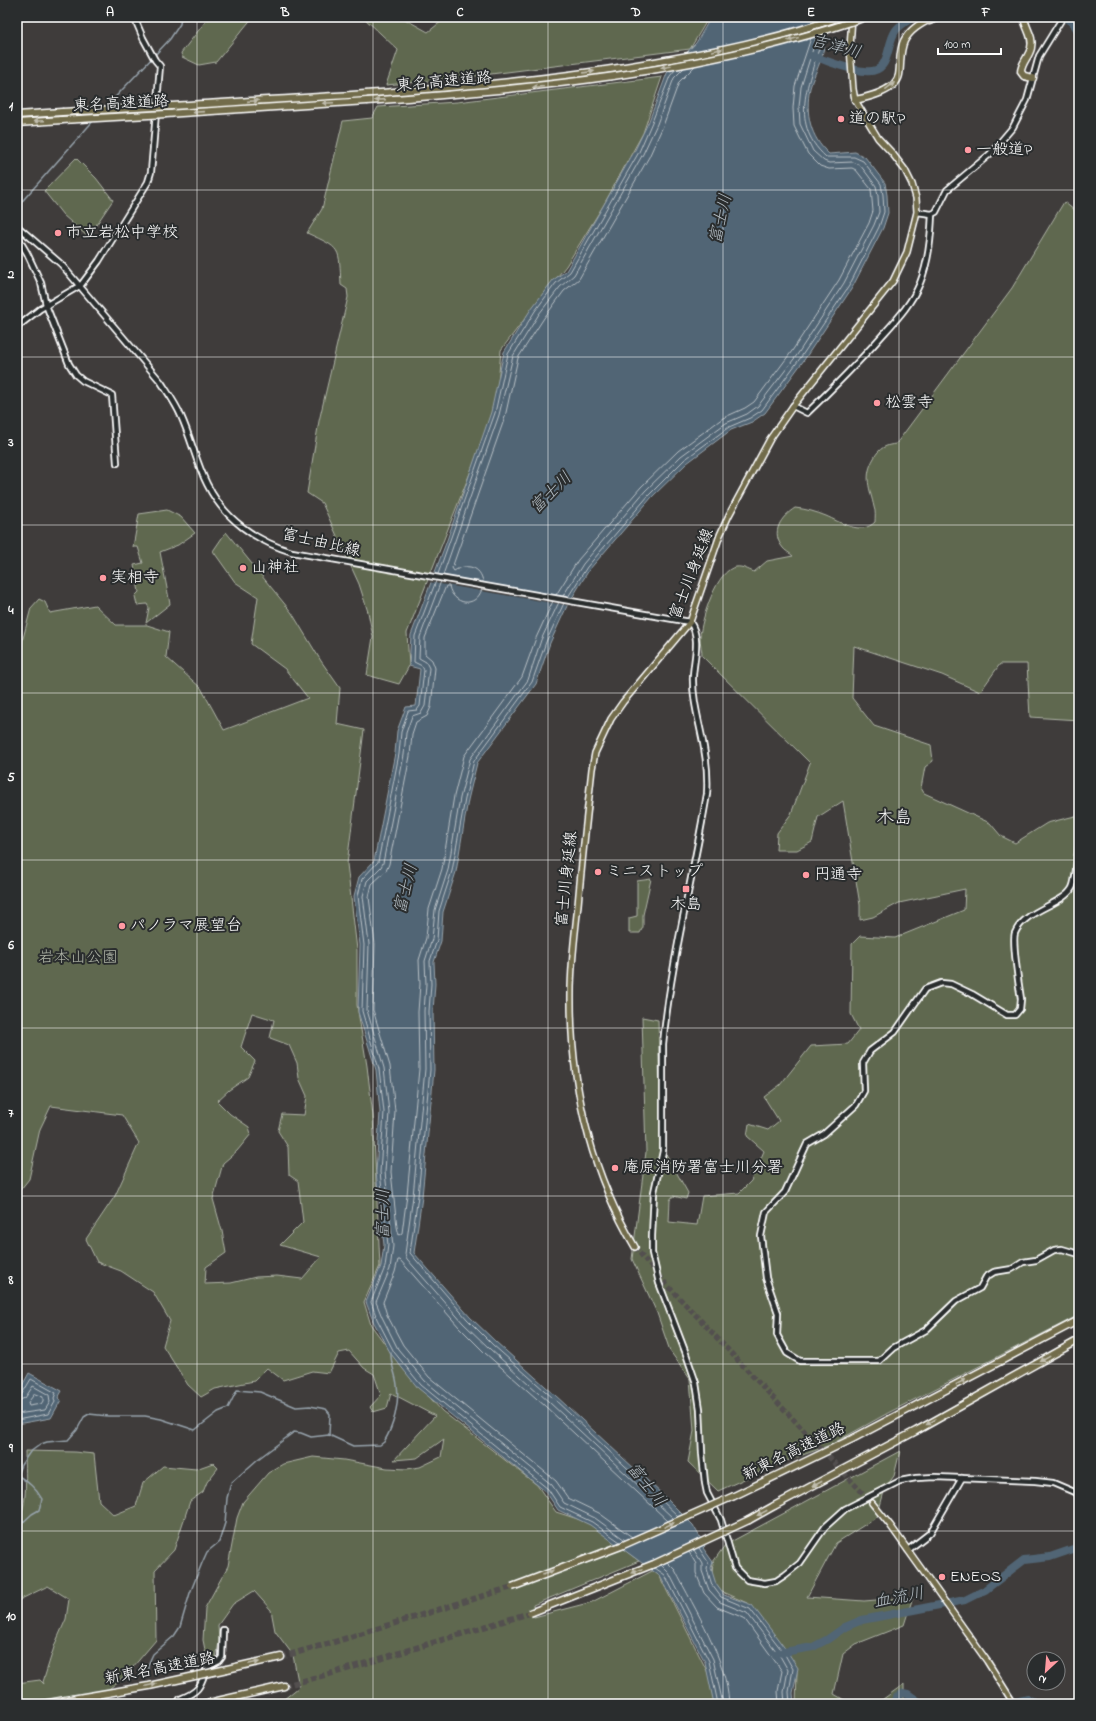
<svg xmlns="http://www.w3.org/2000/svg" width="1096" height="1721" font-family="'Indie Flower','Klee One',sans-serif">
<style>
.green{fill:#5f684f;stroke:#afb4a7;fill-rule:evenodd}
.water{fill:#516574;stroke:#97a3ac}
.pier{fill:#3f3c3b}
.lines{fill:none;stroke-linecap:round;stroke-linejoin:round}
.shore{stroke:#b9c1c7;stroke-width:1}
.stream{stroke:#97a3ac;stroke-width:1.5}
.river{stroke:#516574;stroke-width:8}
.primary-tunnel{stroke:#52504f;stroke-width:5;stroke-dasharray:5 2.5;stroke-linecap:butt}
.highway-tunnel{stroke:#52504f;stroke-width:6;stroke-dasharray:6 3;stroke-linecap:butt}
.secondary-casing{stroke:#fff;stroke-width:8}
.primary-casing{stroke:#fff;stroke-width:8}
.highway-casing{stroke:#fff;stroke-width:9}
.secondary{stroke:#2a2d2e;stroke-width:4.5}
.primary{stroke:#726c4b;stroke-width:5}
.highway{stroke:#726c4b;stroke-width:6}
.highway-bridge-casing{stroke:#fff;stroke-width:9;stroke-linecap:butt}
.highway-bridge{stroke:#726c4b;stroke-width:6}
.oneway{fill:#c0bdae}
.grid{fill:none;stroke:#fff;stroke-width:1;stroke-opacity:0.55}
.poi-dot{fill:#ff9aa2;stroke:#2a2d2e;stroke-width:1.5}
.labels{text-anchor:middle;dominant-baseline:central;stroke-width:4;stroke-linejoin:round;paint-order:stroke}
.street-label{font-size:16px;fill:#fff;stroke:#2a2d2e}
.poi-label{font-size:16px;fill:#fff;stroke:#2a2d2e;text-anchor:start}
.park-label{font-size:16px;fill:#afb4a7;stroke:#2a2d2e}
.water-label{font-size:17px;font-style:italic;fill:#b1bac0;stroke:#2a2d2e}
.quarter-label{font-size:18px;fill:#fff;stroke:#2a2d2e}
.neatline{fill:none;stroke:#fff;stroke-width:1.5}
.grid-label{font-size:13px;text-anchor:middle;font-weight:bold;fill:#fff}
</style>
<rect width="100%" height="100%" fill="#3f3c3b"/>
<filter id="ink" filterUnits="userSpaceOnUse"><feTurbulence type="fractalNoise" baseFrequency=".025" numOctaves="2"/><feDisplacementMap in="SourceGraphic" scale="8" xChannelSelector="R" yChannelSelector="G"/><feConvolveMatrix kernelMatrix="1 2 1 2 8 2 1 2 1" color-interpolation-filters="sRGB"/></filter>
<g filter="url(#ink)">
<g class="green">
<path d="M209,17H253L216,62L199,65L182,57L181,53Z"/>
<path d="M363,17H401L428,32L447,17H709L690,49L459,78L386,85L398,50Z"/>
<path d="M662,77L643,133L603,206L566,266L542,296L501,350L496,407L407,633L409,666L399,684L367,675L373,637L368,612L359,584L322,503L307,493L319,421L348,297L347,289L341,285C339,247 342,249 307,233L322,209L343,121L372,118L378,107L457,102Z"/>
<path d="M76,158L96,178L113,200L88,237L63,215L44,191Z"/>
<path d="M1064,202L1079,214V720L1030,717L1027,664H1000L980,692L942,675L854,646L852,698L874,726L931,745L933,761L925,767L921,788L924,793L990,823L1001,836L1015,843L1047,823L1079,815V1315L888,1413L830,1445L773,1466L718,1491L688,1462L694,1431L690,1379L670,1351L657,1313L632,1259L646,1152L642,1017L658,1020L661,1145L688,1193L686,1199L673,1196L670,1200L669,1222L697,1225L702,1196L739,1193L751,1181L764,1151L747,1136L749,1124L768,1130L779,1121L764,1097L780,1085L811,1046L848,1044L859,1030L851,1014L852,944L860,936L895,938L964,910L965,889L899,903L873,917L860,920V905L843,801L818,817L812,842L797,850H776L777,833L791,814L810,763L702,656C702,650 700,643 700,637C701,620 717,569 736,567C743,566 748,570 754,572L767,561L793,556C790,553 785,551 783,548C770,532 781,517 795,508C806,509 816,512 826,516C840,522 861,536 875,522C875,517 876,512 874,507C870,488 863,477 874,458C879,448 886,445 896,444L1012,288Z"/>
<path d="M167,510L181,517L195,533L178,545L160,552L170,604L146,623L149,608L147,604L137,605L135,596L139,592L134,565L143,563L138,547H133L139,514Z"/>
<path d="M226,532L292,613L321,661L340,688L337,724L364,730L347,864L357,950V1005L367,1066L373,1116L380,1266L364,1302L371,1325L401,1366L442,1411L537,1485L556,1512L590,1523L639,1561L533,1605L534,1617L592,1602L656,1569L708,1673L715,1704H278L299,1687L293,1655L275,1631L271,1610L254,1591L233,1604L218,1625L219,1642L216,1658L207,1660L203,1640L205,1608L228,1566L237,1518L243,1502L268,1473L283,1464L313,1457L344,1460L387,1468L407,1469L420,1467L441,1457L444,1439L417,1458L394,1460L435,1416L391,1393L387,1408L373,1412L370,1407L381,1395L374,1374L364,1368L349,1351L339,1353L329,1373L312,1371L283,1380L267,1368L254,1381L215,1389L201,1397L188,1385L163,1346L170,1321L153,1292L121,1271L97,1262L86,1239L115,1196L139,1143L122,1115L51,1106L40,1129L29,1179L17,1194V1094L20,1084L17,1079V661L31,608L39,599L45,602L50,613L95,605L116,625H147L169,632L166,657L201,688L224,730L308,698L285,669L251,644L258,597L235,582L213,551ZM252,1013L274,1020L270,1038L289,1045L297,1063L299,1078L307,1096L304,1115L282,1114L278,1131L288,1147L289,1175L298,1181L303,1222L280,1245L321,1257L302,1279L277,1276L256,1277L231,1283L205,1284L206,1267L226,1253L222,1231L213,1199L223,1163L237,1151L251,1134L249,1127L230,1114L217,1101L229,1090L248,1077L255,1061L241,1047Z"/>
<path d="M651,879L643,915V927L640,933H629V918L637,916V881Z"/>
<path d="M25,1451L74,1452L94,1454L99,1501L114,1515L136,1506L143,1483L163,1466L196,1469L213,1463L218,1468L207,1482L203,1492L190,1501L174,1550L155,1570L156,1640L127,1674L91,1704H17V1683L40,1680L44,1684L43,1682L55,1644L66,1619L69,1599L48,1586L17,1601V1520C29,1509 25,1468 25,1451Z"/>
<path d="M900,1451L894,1476L885,1488L877,1517L836,1543L807,1597L864,1601L913,1597L904,1625L856,1644L843,1654L834,1694L851,1704H796L797,1672L747,1603L711,1587L713,1562L725,1545Z"/>
<path d="M904,1684V1704H876L879,1702Z"/>
</g>
<g class="water">
<path d="M711,17H832C828,31 825,45 821,59C818,69 812,79 810,88C805,113 810,137 829,154L855,152L865,157L885,183L887,195L888,213L883,228L852,288L804,360L765,413L752,422L731,430L687,463L652,497L589,570L567,606L550,643L536,684L477,763L468,800L456,872L443,912L441,941L434,962L435,984L433,1011L434,1070L422,1197L414,1253L470,1317L496,1342L555,1395L663,1495L693,1525L705,1546L703,1548L713,1562L711,1568L716,1584L724,1595L752,1605L787,1651L798,1668L793,1693L794,1704H714L705,1662L661,1577L590,1525L558,1510L546,1492L418,1388L391,1354L373,1321L366,1302L381,1266L384,1245L376,1172L380,1112L376,1070L358,1012L360,945L354,896L359,877L374,861L395,753L397,731L406,707L416,706L420,669L409,666L411,635L446,543L491,412L504,352L531,309L553,280L566,271L635,150L649,121L667,73L696,43Z"/>
<path d="M29,1373L62,1391L58,1398L61,1400L51,1418L17,1424V1395Z"/>
</g>
<path class="pier" d="M432,574L574,599L570,606L429,582Z"/>
<g class="lines">
<g class="shore">
<path d="M438,574L495,413L508,354L535,311L556,283L570,272L639,152L652,122L670,76L675,70"/>
<path d="M443,575L499,415L513,356L539,314L560,287L574,275L643,154L657,124L674,78L684,68"/>
<path d="M436,581L415,636L414,662L422,666L424,670L420,706L417,710L408,711L401,732L399,754L378,862L362,879L358,896L364,945L362,1011L379,1069L384,1112L380,1172L388,1245L385,1267L371,1302L377,1319L394,1352L421,1385L548,1489L560,1507L592,1522L620,1542"/>
<path d="M441,581L420,637L419,658L426,662L429,668L425,706L421,713L412,716L406,733L404,755L383,863L381,867L367,881L363,896L369,944L367,1010L384,1068L389,1112L385,1172L393,1246L390,1269L376,1302L382,1317L398,1349L425,1381L552,1485L564,1503L595,1518L625,1540"/>
<path d="M483,582C481,566 466,563 454,571L452,568L505,417L518,358L544,318L564,291L579,279L649,157L663,126L679,82L695,66"/>
<path d="M482,589C476,609 453,605 449,586H446L425,638V654L432,660L435,668L431,707L427,716L416,722L412,734L410,756L389,864L386,871L372,884L369,897L375,944L373,1010L390,1066L395,1111L391,1172L397,1227L399,1235L402,1233L407,1195L419,1069L418,1012L420,984L419,960L426,938L429,909L442,869L454,796L464,756L522,677L536,638L553,601"/>
<path d="M556,595L578,560L641,487L678,451L723,418L745,408L754,402L792,351L839,280L869,223L873,211L871,189L856,170L852,168L829,169L820,166L808,154L794,126L793,108L795,86L811,38"/>
<path d="M563,596L583,564L645,491L681,456L726,423L747,414L758,406L797,355L844,283L874,225L879,212L878,196L876,186L867,174L860,165L853,162L829,163L824,161L813,151L800,124L799,107L801,87L817,36"/>
<path d="M568,597L587,567L649,495L684,460L729,427L750,418L762,410L801,357L849,286L879,227L884,212L883,195L881,184L863,161L854,157H826C786,121 812,77 823,35"/>
<path d="M559,602L541,640L528,680L470,759L460,798L448,870L435,910L432,939L425,961L426,984L424,1011L425,1069L413,1196L405,1254L407,1259L463,1323L490,1349L549,1402L673,1518"/>
<path d="M564,603L546,642L532,682L474,761L465,799L452,871L439,911L437,940L430,961L431,984L429,1011L430,1070L418,1196L410,1253L467,1319L493,1345L553,1398L678,1516"/>
<path d="M35,1394L43,1397V1401L41,1404L29,1406L28,1403Z"/>
<path d="M17,1396L22,1394L31,1379L56,1393L54,1398L55,1402L48,1414L17,1420"/>
<path d="M17,1401L25,1398L33,1386L49,1395L50,1402L45,1410L17,1414"/>
<path d="M632,1537L599,1513L568,1498L556,1481L429,1377L403,1345L387,1315L383,1302L395,1272L398,1260H400L459,1327L485,1353L545,1406L668,1521"/>
<path d="M699,1548L708,1562L707,1569L712,1585L721,1597L750,1609L784,1653L793,1669L789,1692L790,1704"/>
<path d="M694,1550L702,1563V1571L709,1590L720,1602L747,1613L780,1656L788,1670L784,1692L785,1704"/>
<path d="M689,1552L696,1564V1573L704,1593L717,1607L744,1618L782,1671L778,1691L779,1704"/>
<path d="M667,1562L675,1570C695,1610 727,1659 729,1704"/>
<path d="M661,1565L669,1573L713,1659L723,1704"/>
<path d="M655,1568L665,1575L709,1661L718,1704"/>
</g>
<g class="stream">
<path d="M105,108L170,39L180,24L181,17"/>
<path d="M17,207L94,120"/>
<path d="M17,1528L32,1514L39,1510L42,1499C36,1488 28,1482 17,1475L21,1465L30,1452L41,1444L47,1442L68,1440L77,1430L84,1417L89,1414L108,1416H145L161,1419L195,1430L218,1412L228,1408L237,1390L260,1392L296,1407L310,1406L326,1409L330,1414L329,1435"/>
<path d="M148,1669V1665L153,1654L174,1636L180,1627L190,1593L202,1563L207,1552L219,1542L225,1523L227,1498L231,1483L258,1459L294,1432L301,1433L311,1437L329,1435L353,1446L380,1445L384,1442C393,1427 400,1404 397,1385C396,1374 390,1363 391,1352"/>
</g>
<g class="river">
<path d="M1064,17L1073,23L1079,32"/>
<path d="M812,56C829,61 847,70 865,71C892,74 885,45 896,30C901,24 907,21 913,17"/>
<path d="M778,1653L813,1647L828,1639L845,1627L862,1620L965,1600L985,1590L1024,1560L1050,1557L1079,1547"/>
<path d="M895,1704L897,1697L903,1693L908,1694L922,1704"/>
<path d="M985,1704H1006L1028,1699L1038,1704"/>
</g>
<path class="primary-tunnel" d="M635,1247C661,1281 689,1307 718,1339C769,1394 821,1448 872,1503"/>
<g class="highway-tunnel">
<path d="M281,1657L334,1642L512,1587"/>
<path d="M284,1686L340,1671L530,1613"/>
</g>
<defs>
<g id="secondary">
<path d="M917,212L932,214L936,212L947,190L990,154L1013,127L1027,100L1039,56L1063,17"/>
<path d="M17,226L61,264L161,382C168,393 176,404 181,416C191,438 196,462 207,484C224,519 256,541 292,552L690,622C701,637 694,658 693,676C692,700 700,724 704,748C707,764 708,779 707,794C693,878 671,960 663,1044V1151L654,1192L652,1236V1253L659,1283L685,1351L696,1383L700,1409L702,1453L705,1483L707,1493L721,1520L735,1568L747,1580L765,1583L776,1581L785,1575L800,1563L825,1527L845,1509L900,1481L916,1478L935,1477L1035,1481L1053,1483L1079,1494"/>
<path d="M17,236L27,253L41,283L46,305L69,364L76,375L83,381L112,395L117,463"/>
<path d="M17,327L40,309L81,285L99,261L148,182L151,172L160,66L155,60L143,38L134,17"/>
<path d="M793,406L807,413C832,389 856,365 879,339C895,321 911,305 920,283C929,261 931,237 932,214"/>
<path d="M1079,846C1077,856 1076,881 1072,888C1063,905 1025,909 1015,933C1012,941 1019,987 1021,999L1020,1009L1015,1015H1007L972,994L951,984L941,983L925,989L895,1032L870,1051L863,1063L864,1091L856,1105L824,1134L807,1144L785,1192L766,1212L761,1236L766,1278L778,1313L777,1335L787,1353L800,1361H879L893,1348L926,1330L956,1301L980,1288L986,1277L994,1272L1012,1269L1023,1262L1036,1260L1054,1250L1062,1249L1079,1254"/>
<path d="M908,1550L930,1533L962,1478"/>
<path d="M177,1704L180,1699C200,1691 200,1687 207,1667L219,1661L222,1657L223,1630"/>
</g>
<g id="primary">
<path d="M635,1247C589,1169 570,1082 571,992C571,963 575,934 578,905C582,859 587,814 592,769L595,753L611,719L623,702L690,622L720,535L729,515L770,439L793,406L893,281L907,252L917,212L916,198L912,184L905,170L892,153L878,138L855,100L853,89L850,48L852,17"/>
<path d="M872,1503L890,1525L987,1661L1014,1704"/>
</g>
<g id="highway">
<path d="M1024,17C1025,28 1034,36 1031,48C1029,57 1021,63 1021,72L1024,76L1033,78"/>
<path d="M857,20L865,17"/>
<path d="M929,21L940,17"/>
<path d="M855,100C869,97 896,91 899,75C901,63 899,52 904,41C910,29 922,23 933,17"/>
<path d="M172,106C337,95 503,90 666,60C724,50 784,37 840,17"/>
<path d="M166,114L367,101"/>
<path d="M17,115L62,112"/>
<path d="M17,123L62,120"/>
<path d="M734,1496L852,1439L1079,1320"/>
<path d="M749,1520L774,1506"/>
<path d="M227,1669L281,1657"/>
<path d="M43,1704L72,1699"/>
<path d="M204,1704L284,1686"/>
</g>
</defs>
<use href="#secondary" class="secondary-casing"/>
<use href="#primary" class="primary-casing"/>
<use href="#highway" class="highway-casing"/>
<use href="#secondary" class="secondary"/>
<use href="#primary" class="primary"/>
<use href="#highway" class="highway"/>
<defs>
<g id="highway-bridge">
<path d="M367,101C532,89 699,73 857,20"/>
<path d="M62,112L172,106"/>
<path d="M62,120L166,114"/>
<path d="M774,1506L916,1431L1079,1340"/>
<path d="M512,1587L621,1546L734,1496"/>
<path d="M530,1613L654,1564L749,1520"/>
<path d="M72,1699L149,1686L227,1669"/>
</g>
</defs>
<use href="#highway-bridge" class="highway-bridge-casing"/>
<use href="#highway-bridge" class="highway-bridge"/>
</g>
<defs><path id="oneway-solid" d="M-6-.8H1V-3.2L6.5 0L1 3.2V.8H-6Z"/></defs>
<g class="oneway">
<use href="#oneway-solid" transform="translate(793 39) rotate(165)"/>
<use href="#oneway-solid" transform="translate(717 50) rotate(-11)"/>
<use href="#oneway-solid" transform="translate(666 67) rotate(170)"/>
<use href="#oneway-solid" transform="translate(589 72) rotate(-8)"/>
<use href="#oneway-solid" transform="translate(890 86) rotate(-38)"/>
<use href="#oneway-solid" transform="translate(538 87) rotate(175)"/>
<use href="#oneway-solid" transform="translate(380 100) rotate(176)"/>
<use href="#oneway-solid" transform="translate(253 101) rotate(-4)"/>
<use href="#oneway-solid" transform="translate(328 103) rotate(177)"/>
<use href="#oneway-solid" transform="translate(198 112) rotate(176)"/>
<use href="#oneway-solid" transform="translate(39 121) rotate(177)"/>
<use href="#oneway-solid" transform="translate(1045 1359) rotate(151)"/>
<use href="#oneway-solid" transform="translate(961 1382) rotate(-28)"/>
<use href="#oneway-solid" transform="translate(931 1422) rotate(150)"/>
<use href="#oneway-solid" transform="translate(817 1484) rotate(152)"/>
<use href="#oneway-solid" transform="translate(762 1513) rotate(153)"/>
<use href="#oneway-solid" transform="translate(669 1525) rotate(-24)"/>
<use href="#oneway-solid" transform="translate(637 1571) rotate(157)"/>
<use href="#oneway-solid" transform="translate(548 1573) rotate(-20)"/>
<use href="#oneway-solid" transform="translate(254 1663) rotate(-12)"/>
<use href="#oneway-solid" transform="translate(151 1685) rotate(-12)"/>
</g>
</g>
<path class="grid" d="M197,17V1704M373,17V1704M548,17V1704M723,17V1704M899,17V1704M17,190H1079M17,357H1079M17,525H1079M17,693H1079M17,860H1079M17,1028H1079M17,1196H1079M17,1364H1079M17,1531H1079"/>
<g class="poi-dot">
<circle cx="841" cy="119" r="4"/>
<circle cx="968" cy="150" r="4"/>
<circle cx="58" cy="233" r="4"/>
<circle cx="877" cy="403" r="4"/>
<circle cx="243" cy="568" r="4"/>
<circle cx="103" cy="578" r="4"/>
<circle cx="598" cy="872" r="4"/>
<circle cx="806" cy="875" r="4"/>
<rect x="682" y="885" width="8" height="8" rx="2"/>
<circle cx="122" cy="926" r="4"/>
<circle cx="615" cy="1168" r="4"/>
<circle cx="942" cy="1577" r="4"/>
</g>
<g class="labels">
<g class="street-label">
<text transform="translate(444 82) rotate(-5)">東名高速道路</text>
<text transform="translate(121 104) rotate(-3)">東名高速道路</text>
<text transform="translate(321 543) rotate(13)">富士由比線</text>
<text transform="translate(692 574) rotate(-69)">富士川身延線</text>
<text transform="translate(567 879) rotate(-84)">富士川身延線</text>
<text transform="translate(794 1452) rotate(-26)">新東名高速道路</text>
<text transform="translate(160 1669) rotate(-11)">新東名高速道路</text>
</g>
<g class="poi-label">
<text x="849" y="119">道の駅P</text>
<text x="976" y="150">一般道P</text>
<text x="66" y="233">市立岩松中学校</text>
<text x="885" y="403">松雲寺</text>
<text x="251" y="568">山神社</text>
<text x="111" y="578">実相寺</text>
<text x="606" y="872">ミニストップ</text>
<text x="814" y="875">円通寺</text>
<text x="686" y="905" text-anchor="middle">木島</text>
<text x="130" y="926">パノラマ展望台</text>
<text x="623" y="1168">庵原消防署富士川分署</text>
<text x="950" y="1577">ENEOS</text>
</g>
<g class="park-label">
<text x="78" y="958">岩本山公園</text>
</g>
<g class="water-label">
<text transform="translate(836 47) rotate(15)">吉津川</text>
<text transform="translate(721 219) rotate(-77)">富士川</text>
<text transform="translate(551 493) rotate(-45)">富士川</text>
<text transform="translate(406 889) rotate(-76)">富士川</text>
<text transform="translate(383 1214) rotate(-90)">富士川</text>
<text transform="translate(646 1485) rotate(51)">富士川</text>
<text transform="translate(899 1598) rotate(-11)">血流川</text>
</g>
<g class="quarter-label">
<text x="894" y="819">木島</text>
</g>
</g>
<rect width="1096" height="1721" fill="none" stroke="#2a2d2e" stroke-width="44"/>
<g transform="translate(1046 1671) rotate(206)"><circle r="19" fill="#2a2d2e" stroke="#7f8182"/>
<path d="M0-3L7 15L0 10L-7 15Z" fill="#ff9aa2"/>
<text y="-6" font-size="11" font-weight="bold" text-anchor="middle" fill="#ffffff">N</text>
</g>
<path d="M938 48v6h63v-6" fill="none" stroke="#ffffff" stroke-width="2"/>
<text x="944" y="48" font-size="12" fill="#ffffff" stroke="#2a2d2e" stroke-width="3" paint-order="stroke">100 m</text>
<rect x="22" y="22" width="1052" height="1677" class="neatline"/>
<g class="grid-label">
<text x="110" y="16">A</text>
<text x="285" y="16">B</text>
<text x="460" y="16">C</text>
<text x="636" y="16">D</text>
<text x="811" y="16">E</text>
<text x="986" y="16">F</text>
<text x="11" y="110">1</text>
<text x="11" y="278">2</text>
<text x="11" y="446">3</text>
<text x="11" y="614">4</text>
<text x="11" y="781">5</text>
<text x="11" y="949">6</text>
<text x="11" y="1117">7</text>
<text x="11" y="1284">8</text>
<text x="11" y="1452">9</text>
<text x="11" y="1620">10</text>
</g>
</svg>
